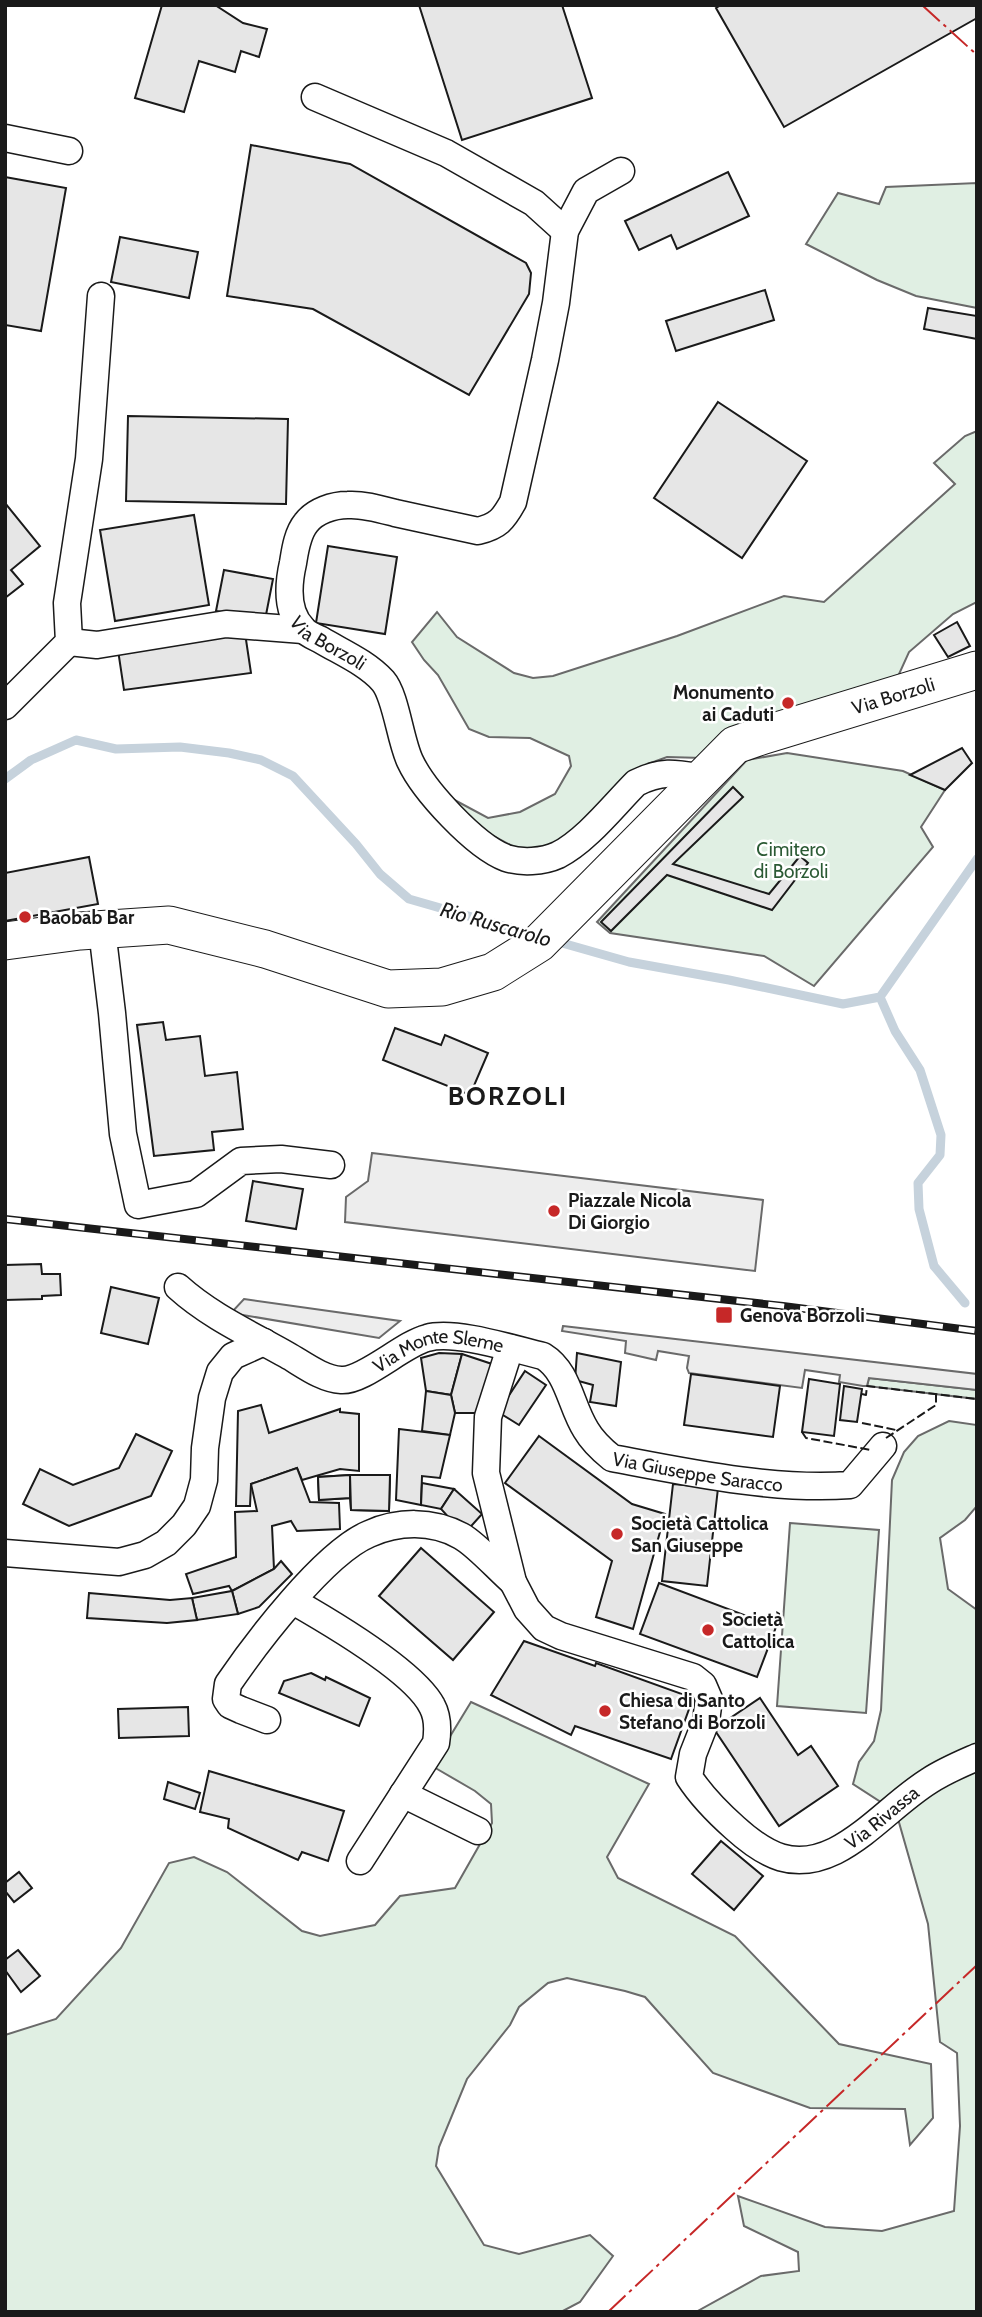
<svg xmlns="http://www.w3.org/2000/svg" width="982" height="2317" font-family="Cabin,sans-serif">
<style>
.green{fill:#e0efe3;stroke:#6a6a6a;stroke-width:2}
.parking{fill:#ededed;stroke:#6a6a6a;stroke-width:2}
.lines{fill:none;stroke-linecap:round;stroke-linejoin:round}
.stream{stroke:#c6d2dc;stroke-width:9}
.building{fill:#e6e6e6;stroke:#1a1a1a;stroke-width:2}
.minor-casing{stroke:#1a1a1a;stroke-width:29}
.secondary-casing{stroke:#1a1a1a;stroke-width:39}
.minor{stroke:#fff;stroke-width:26}
.secondary{stroke:#fff;stroke-width:37}
.rail-casing{stroke:#1a1a1a;stroke-width:8}
.rail{stroke:#fff;stroke-width:5;stroke-dasharray:16;stroke-linecap:butt}
.fence{stroke:#1a1a1a;stroke-width:2;stroke-dasharray:9 3.5;stroke-linecap:butt}
.power{stroke:#c62828;stroke-width:2;stroke-dasharray:24 5 3.5 5;stroke-linecap:butt}
.poi-dot{fill:#c62828;stroke:#fff;stroke-width:2.5}
.labels{text-anchor:middle;dominant-baseline:central;stroke-width:5;stroke-linejoin:round;paint-order:stroke}
.street-label{font-size:19px;fill:#1a1a1a;stroke:#fff}
.poi-label{font-size:19px;font-weight:bold;fill:#1a1a1a;stroke:#fff;text-anchor:start}
.park-label{font-size:19px;fill:#2b5a34;stroke:#fff}
.water-label{font-size:21px;font-style:italic;fill:#1a1a1a;stroke:#fff}
.district-label{font-size:26px;font-weight:bold;letter-spacing:2px;fill:#1a1a1a;stroke:#fff}
</style>
<rect width="100%" height="100%" fill="#fff"/>
<g class="green">
<path d="M977,183V308L916,296L877,280L806,244L838,193L879,204L886,187Z"/>
<path d="M977,431V602L953,614L909,652L895,683L703,758L667,757L648,764L630,775L571,836L544,850L518,849L484,831L449,797L488,818L520,812L555,794L571,766L569,756L530,738L489,737L469,729L438,675L424,660L412,642L437,612L457,637L514,673L533,678L553,676L677,636L784,596L824,602L955,484L934,463L965,436Z"/>
<path d="M787,753L903,771L945,790L921,827L933,847L814,986L764,956L610,933L597,922L747,760Z"/>
<path d="M869,1378L977,1390V1399L867,1386Z"/>
<path d="M949,1421L977,1425V1506L965,1520L940,1538L948,1589L977,1610V2312H696L761,2276L799,2271L798,2252L744,2226L738,2196L825,2227L882,2231L954,2211L960,2126L957,2053L940,2042L928,1924L896,1812L853,1784L859,1762L874,1741L881,1710L892,1480L904,1452L918,1436Z"/>
<path d="M790,1523L879,1530L866,1713L777,1706Z"/>
<path d="M471,1702L649,1784L607,1857L618,1878L735,1936L839,2044L931,2064L933,2118L910,2145L905,2109L810,2108L713,2073L645,1997L625,1991L567,1978L548,1983L519,2007L510,2025L467,2079L439,2147L436,2166L484,2245L519,2254L590,2235L613,2256L580,2302L561,2312H5V2035L56,2019L121,1948L169,1863L194,1857L227,1872L302,1931L320,1936L375,1925L400,1896L455,1888L492,1823L491,1804L475,1791L432,1766Z"/>
</g>
<g class="parking">
<path d="M372,1153L763,1200L755,1271L345,1222L346,1197L368,1181Z"/>
<path d="M244,1299L400,1321L379,1338L231,1313Z"/>
<path d="M563,1326L977,1374V1390L869,1378L867,1386H863L839,1382L840,1375L805,1370L802,1388L689,1373L687,1368L689,1356L658,1351L656,1360L625,1353L626,1341L562,1331Z"/>
</g>
<g class="lines">
<g class="stream">
<path d="M5,779L31,760L76,740L116,749L180,747L229,753L261,760L293,776L356,844L380,874L409,899L531,934"/>
<path d="M555,941L629,962L729,980L843,1004L880,997L977,859"/>
<path d="M880,997L895,1031L920,1070L941,1135L940,1155L918,1183L919,1209L934,1266L965,1303"/>
</g>
</g>
<g class="building">
<path d="M162,5H215L243,23L267,29L259,57L241,51L235,72L199,61L184,112L135,98Z"/>
<path d="M419,5H562L592,98L462,140Z"/>
<path d="M721,5H977V18L784,127L716,8Z"/>
<path d="M251,145L350,164L526,263L531,273L529,294L469,395L313,309L227,296Z"/>
<path d="M728,172L749,216L677,249L671,235L639,250L625,221Z"/>
<path d="M5,177L66,188L41,331L5,325Z"/>
<path d="M120,237L198,252L189,298L111,282Z"/>
<path d="M765,290L774,320L676,351L666,321Z"/>
<path d="M928,308L977,316V339L924,329Z"/>
<path d="M718,402L807,461L742,558L654,498Z"/>
<path d="M128,416L288,419L286,504L126,501Z"/>
<path d="M5,503L40,546L11,570L23,584L5,598Z"/>
<path d="M194,515L209,605L115,621L100,530Z"/>
<path d="M328,546L397,557L385,634L316,623Z"/>
<path d="M224,570L273,579L265,620L216,611Z"/>
<path d="M957,622L970,646L948,657L934,635Z"/>
<path d="M245,633L251,673L124,690L118,650Z"/>
<path d="M962,748L972,763L945,790L910,775Z"/>
<path d="M733,787L743,797L673,864L769,894L800,856L808,863L772,910L667,875L611,931L601,922Z"/>
<path d="M89,857L98,904L5,921V873Z"/>
<path d="M163,1022L166,1040L200,1036L205,1076L237,1072L243,1129L212,1132L214,1150L154,1156L137,1025Z"/>
<path d="M395,1028L441,1045L445,1035L488,1053L470,1095L383,1060Z"/>
<path d="M253,1181L303,1189L296,1229L246,1221Z"/>
<path d="M41,1264L42,1274H60L61,1295L42,1296V1299L5,1300V1265Z"/>
<path d="M111,1287L159,1298L148,1344L101,1333Z"/>
<path d="M439,1353L462,1354L451,1395L426,1391L421,1358Z"/>
<path d="M577,1353L621,1362L616,1406L590,1402L593,1385L575,1380Z"/>
<path d="M462,1354L492,1364L478,1413H455L451,1395Z"/>
<path d="M525,1371L546,1385L519,1425L498,1412Z"/>
<path d="M691,1374L780,1386L773,1437L684,1425Z"/>
<path d="M809,1379L840,1384L834,1436L802,1432Z"/>
<path d="M844,1386L862,1389L857,1422L840,1420Z"/>
<path d="M426,1391L451,1395L455,1413L450,1435L422,1431Z"/>
<path d="M261,1405L269,1433L340,1409V1412L359,1414V1471L340,1469L302,1480L297,1468L251,1484L250,1506H236L238,1411Z"/>
<path d="M399,1429L450,1435L440,1478L422,1476L421,1505L396,1500Z"/>
<path d="M136,1434L172,1451L151,1496L69,1526L23,1504L40,1469L73,1485L119,1468Z"/>
<path d="M539,1436L632,1504L665,1514L633,1629L596,1617L612,1561L505,1483Z"/>
<path d="M297,1468L310,1502L339,1503L340,1529L297,1531L291,1521L272,1526L274,1569L232,1591L229,1586L193,1594L186,1574L236,1557L235,1512L257,1511L251,1484Z"/>
<path d="M350,1475H390L389,1511L351,1510L350,1498L319,1500L318,1477Z"/>
<path d="M350,1475H390L389,1511L351,1510Z"/>
<path d="M350,1475V1498L319,1500L318,1477Z"/>
<path d="M422,1483L454,1489L441,1509L421,1505Z"/>
<path d="M673,1484L718,1488L707,1586L662,1581Z"/>
<path d="M454,1489L482,1514L464,1534L441,1509Z"/>
<path d="M421,1548L494,1612L453,1660L379,1596Z"/>
<path d="M281,1561L292,1574L259,1607L238,1614L232,1591L274,1569Z"/>
<path d="M659,1583L776,1627L757,1677L640,1634Z"/>
<path d="M232,1591L238,1614L197,1620L192,1598Z"/>
<path d="M89,1593L170,1600L192,1598L197,1620L167,1623L87,1618Z"/>
<path d="M524,1641L595,1666L596,1663L693,1698L671,1759L575,1726L571,1735L491,1695Z"/>
<path d="M311,1673L325,1680L326,1677L370,1698L359,1726L279,1693L284,1681Z"/>
<path d="M760,1698L798,1755L811,1746L838,1786L779,1826L714,1729Z"/>
<path d="M188,1707L189,1736L119,1738L118,1709Z"/>
<path d="M209,1771L344,1811L328,1861L302,1852L298,1860L228,1828L229,1819L200,1812Z"/>
<path d="M168,1782L200,1793L195,1809L164,1799Z"/>
<path d="M721,1841L763,1876L734,1910L692,1874Z"/>
<path d="M19,1872L32,1888L14,1902L5,1891V1883Z"/>
<path d="M18,1950L40,1976L21,1992L5,1970V1960Z"/>
</g>
<g class="lines">
<defs>
<g id="minor">
<path d="M315,97L446,153L534,203L565,231"/>
<path d="M5,138L69,151"/>
<path id="s1" d="M621,171L586,191L565,231L556,303L545,360L513,502C503,520 498,526 478,531C451,525 423,519 395,513C380,509 363,504 348,505C333,505 315,511 306,523C297,534 295,551 293,563C288,585 286,612 303,629C307,634 315,637 321,640C341,652 367,663 383,681C396,696 400,740 410,761C424,791 475,846 506,858C521,863 543,862 558,855C586,841 614,805 636,783C662,770 675,773 703,778"/>
<path d="M69,642L97,645L226,624L303,630"/>
<path d="M5,706L69,642L67,603L89,459L101,296"/>
<path d="M102,930L112,1013L123,1134L138,1205L196,1194L241,1161L281,1159L331,1165"/>
<path id="s2" d="M178,1287C210,1316 250,1334 287,1355C303,1364 322,1379 341,1380C363,1382 403,1344 427,1338C455,1330 513,1349 543,1356C569,1372 570,1405 586,1430C593,1442 602,1450 612,1458C686,1472 775,1491 850,1485L883,1446"/>
<path id="s3" d="M510,1348L488,1417L486,1473L513,1582L527,1609L544,1628L561,1636L693,1677L703,1685L709,1699L706,1721L693,1754L689,1777C702,1797 717,1812 735,1828C766,1856 794,1871 835,1851C870,1833 897,1801 929,1781C944,1771 961,1764 977,1757"/>
<path d="M5,1553L119,1562L145,1555L166,1543L184,1525L197,1506L204,1480L205,1448L212,1398L220,1372L233,1356L264,1342"/>
<path d="M293,1601C328,1621 414,1671 432,1706C438,1717 438,1730 436,1743L360,1861"/>
<path d="M267,1720L241,1710L230,1705L226,1699L228,1684C256,1643 324,1553 369,1534C398,1521 432,1520 461,1536C476,1544 499,1570 513,1582"/>
<path d="M403,1794L478,1831"/>
</g>
<g id="secondary">
<path id="s4" d="M5,941L80,931L169,925L265,949L388,989L442,987L493,972L539,943L735,745L764,735L977,670"/>
</g>
</defs>
<use href="#minor" class="minor-casing"/>
<use href="#secondary" class="secondary-casing"/>
<use href="#minor" class="minor"/>
<use href="#secondary" class="secondary"/>
<defs>
<path id="rail" d="M5,1219L783,1306L977,1331"/>
</defs>
<use href="#rail" class="rail-casing"/>
<use href="#rail" class="rail"/>
<g class="fence">
<path d="M862,1394L866,1395L867,1386L977,1399"/>
<path d="M862,1423L896,1430"/>
<path d="M802,1432L806,1438L871,1450"/>
<path d="M886,1438L936,1405V1394"/>
</g>
<g class="power">
<path d="M922,5L977,55"/>
<path d="M608,2312L977,1965"/>
</g>
</g>
<g class="poi-dot">
<circle cx="788" cy="703" r="7"/>
<circle cx="25" cy="917" r="7"/>
<circle cx="554" cy="1211" r="7"/>
<rect x="715" y="1306" width="18" height="18" rx="3.5"/>
<circle cx="617" cy="1534" r="7"/>
<circle cx="708" cy="1630" r="7"/>
<circle cx="605" cy="1711" r="7"/>
</g>
<g class="labels">
<g class="street-label">
<text stroke="none"><textPath href="#s1" startOffset="730">Via Borzoli</textPath></text>
<text stroke="none"><textPath href="#s4" startOffset="999">Via Borzoli</textPath></text>
<text stroke="none"><textPath href="#s2" startOffset="294">Via Monte Sleme</textPath></text>
<text stroke="none"><textPath href="#s2" startOffset="616">Via Giuseppe Saracco</textPath></text>
<text stroke="none"><textPath href="#s3" startOffset="800">Via Rivassa</textPath></text>
</g>
<g class="poi-label">
<text x="774" y="692" text-anchor="end">Monumento<tspan x="774" dy="22">ai Caduti</tspan></text>
<text x="39" y="917">Baobab Bar</text>
<text x="568" y="1200">Piazzale Nicola<tspan x="568" dy="22">Di Giorgio</tspan></text>
<text x="740" y="1315">Genova Borzoli</text>
<text x="631" y="1523">Società Cattolica<tspan x="631" dy="22">San Giuseppe</tspan></text>
<text x="722" y="1619">Società<tspan x="722" dy="22">Cattolica</tspan></text>
<text x="619" y="1700">Chiesa di Santo<tspan x="619" dy="22">Stefano di Borzoli</tspan></text>
</g>
<g class="park-label">
<text x="791" y="849">Cimitero<tspan x="791" dy="22">di Borzoli</tspan></text>
</g>
<g class="water-label">
<text transform="translate(496 924) rotate(16)">Rio Ruscarolo</text>
</g>
<g class="district-label">
<text x="508" y="1096">BORZOLI</text>
</g>
</g>
<rect width="982" height="2317" fill="none" stroke="#1a1a1a" stroke-width="14"/>
</svg>
